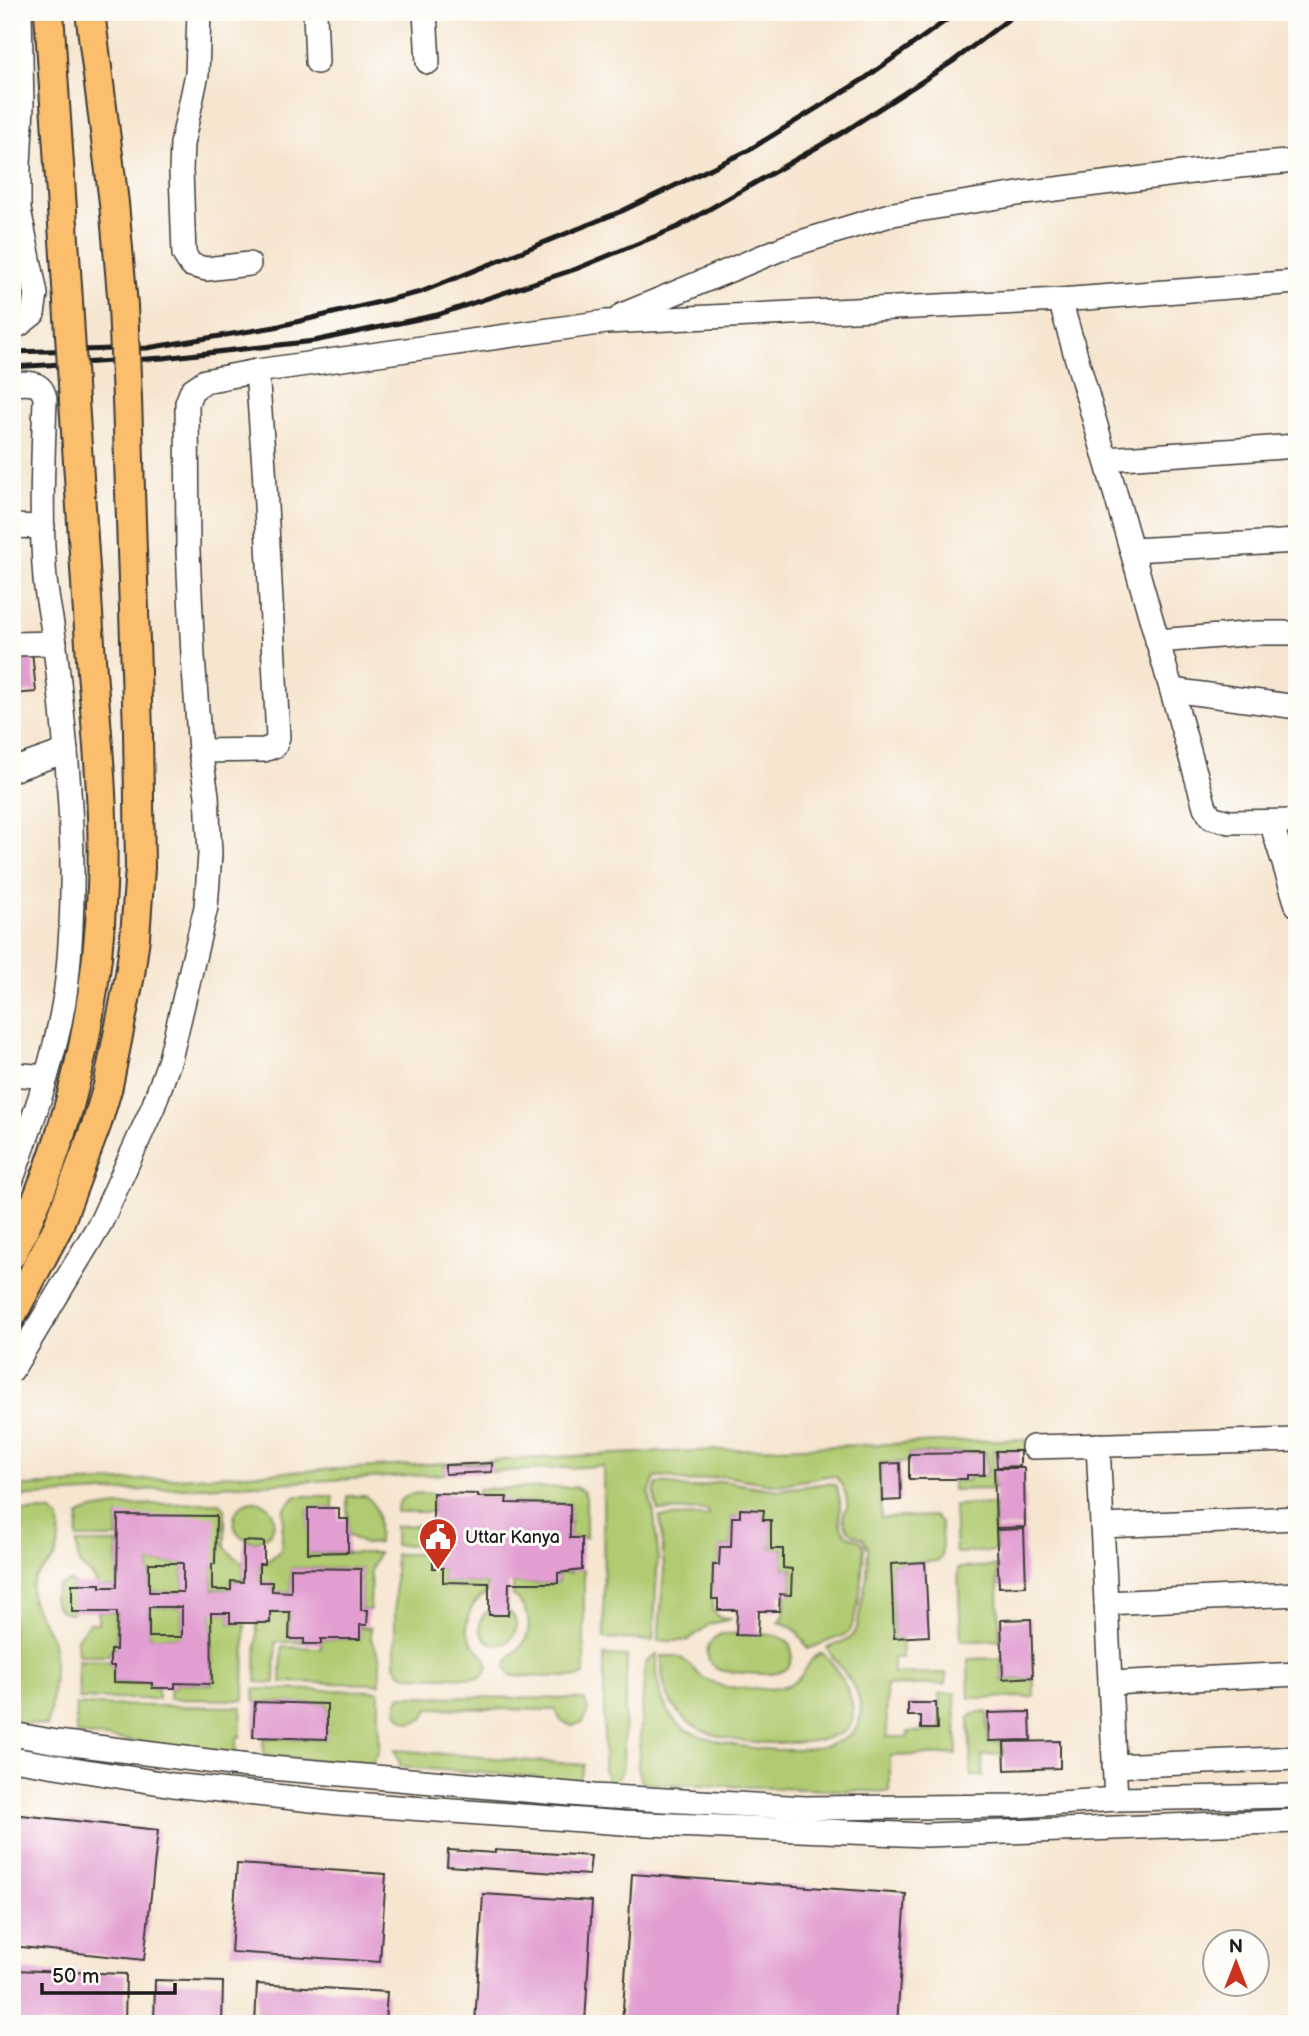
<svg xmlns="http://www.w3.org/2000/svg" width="1309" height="2036" font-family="'Balsamiq Sans',sans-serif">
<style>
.grass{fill:#b0cb71;stroke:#667446;stroke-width:2}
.building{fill:#e29ed1;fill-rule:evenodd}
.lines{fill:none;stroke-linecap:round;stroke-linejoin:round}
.minor-casing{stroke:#3d3a37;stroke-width:26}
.major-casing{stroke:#3d3a37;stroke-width:32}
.minor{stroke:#fff;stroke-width:23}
.major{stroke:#fabe6d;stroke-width:28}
.rail{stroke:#1c1c1c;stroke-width:5}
.major-bridge-casing{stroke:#3d3a37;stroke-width:32;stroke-linecap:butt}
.major-bridge{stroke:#fabe6d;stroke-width:28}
.labels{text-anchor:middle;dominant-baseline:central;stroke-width:6;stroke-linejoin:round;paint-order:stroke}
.poi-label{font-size:18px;fill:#1c1c1c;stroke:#fdfcf7;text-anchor:start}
</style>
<rect width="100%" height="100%" fill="#fdfcf7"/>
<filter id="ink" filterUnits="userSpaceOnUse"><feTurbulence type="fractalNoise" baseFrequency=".0143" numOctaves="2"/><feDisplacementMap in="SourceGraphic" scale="14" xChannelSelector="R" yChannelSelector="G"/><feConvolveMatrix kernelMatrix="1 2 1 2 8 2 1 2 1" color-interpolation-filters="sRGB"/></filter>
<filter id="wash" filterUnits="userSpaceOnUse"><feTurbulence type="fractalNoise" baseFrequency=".00686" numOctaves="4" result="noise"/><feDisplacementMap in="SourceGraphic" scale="28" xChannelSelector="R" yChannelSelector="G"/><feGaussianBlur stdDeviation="1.57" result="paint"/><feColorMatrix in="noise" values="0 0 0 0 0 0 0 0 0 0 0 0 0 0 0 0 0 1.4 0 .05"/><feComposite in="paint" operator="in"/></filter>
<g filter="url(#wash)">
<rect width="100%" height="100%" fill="#f6e5cf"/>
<g class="grass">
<path d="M1027,1439V1450L993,1451L994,1489L952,1490V1481H968L969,1477L987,1476L986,1452L909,1454V1462L880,1463L881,1518L934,1516L941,1522L942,1555L938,1561L891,1564L894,1637L901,1638L902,1658H893V1674L946,1673V1684L886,1686L887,1737H908V1732L940,1731L939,1694L955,1693L957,1754L890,1756V1792L642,1783L638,1767L645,1664L650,1659L657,1655C656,1681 659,1706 679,1724C708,1751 853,1768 860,1718C865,1690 839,1669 827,1648L851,1638L857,1627L867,1576L868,1548L863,1538C851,1535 842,1527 844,1513C846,1506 848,1510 847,1503C847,1493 842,1484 836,1477L827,1476L778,1485L723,1476L689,1482L680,1481L671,1477L655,1478L649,1493L654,1515L658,1553L653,1641L604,1638L603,1466L492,1472L491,1463L445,1465V1474L12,1497V1487L613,1454Z"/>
<path d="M721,1481L777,1490L828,1483L835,1485C849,1511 825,1530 861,1541L864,1546C862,1569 861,1616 847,1634L808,1649C800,1635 795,1625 778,1622L784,1616L786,1595L791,1594L792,1569L783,1568V1549H771V1521L763,1520V1510L740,1517H732L731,1547H720L719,1565H713V1611L720,1618L731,1619L710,1624L687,1641H658L664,1570L660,1517L709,1516L708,1510L658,1511C656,1501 652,1493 657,1484C669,1481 680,1489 692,1488C702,1488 711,1483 721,1481Z"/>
<path d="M575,1487L583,1491L586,1497V1538H570V1504L506,1503V1498L478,1497V1489Z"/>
<path d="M433,1493V1512H396C399,1491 416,1493 433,1493Z"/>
<path d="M296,1496H333V1508L308,1509L309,1553H378L371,1569L370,1610H361V1569L291,1568V1592L272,1591V1583L259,1582V1564L268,1561L281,1550L284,1509Z"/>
<path d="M347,1496H365C381,1506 378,1525 378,1543L364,1544L348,1535Z"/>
<circle cx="254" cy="1521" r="20"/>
<path d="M199,1503H220L225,1509V1547L230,1553L243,1563V1582L231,1581V1590L212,1589V1564L118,1515L117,1538H77L79,1516C90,1503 178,1504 199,1503Z"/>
<path d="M994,1504L996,1551L956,1553L954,1505Z"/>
<path d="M49,1511L53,1513L59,1520C60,1531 60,1546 55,1557C47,1570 31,1573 31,1591C30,1608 44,1620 50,1635C58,1655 52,1705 47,1726L12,1721V1512Z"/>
<path d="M431,1525V1544L395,1545V1526Z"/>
<path d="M76,1543H117V1587H100L92,1576L79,1564Z"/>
<path d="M395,1554H433V1568H443V1582L487,1583V1593C468,1603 460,1627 474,1645C481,1654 487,1656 488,1668L483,1676L479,1678L408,1676L399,1672L395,1664Z"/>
<rect x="149" y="1563" width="34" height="29"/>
<path d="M997,1566L1000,1640L961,1641L958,1568Z"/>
<path d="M571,1570H584V1675L578,1677L513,1676L509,1674L506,1667C509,1653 514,1655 522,1645C535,1629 528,1607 513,1596V1583H558V1573H571Z"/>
<path d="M69,1581L80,1587V1609C67,1617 55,1611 53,1597L58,1586Z"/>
<rect x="149" y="1607" width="33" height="30"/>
<circle cx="498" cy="1626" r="18"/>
<path d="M98,1612H117L116,1650H110V1655H78L77,1638L89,1623H98Z"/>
<path d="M270,1612H290L289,1638L304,1639V1642H276L275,1683L256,1682L257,1623H270Z"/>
<path d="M211,1613H230V1623H245L244,1700L169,1699L170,1688H175V1683L212,1684Z"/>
<path d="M360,1627L371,1628V1638L380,1659V1684L281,1682L282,1647L321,1648V1639H359Z"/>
<path d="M721,1634C732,1633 770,1633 780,1637C798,1644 795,1669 777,1673C760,1676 739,1672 722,1671C703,1664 702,1643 721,1634Z"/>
<path d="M822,1653C837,1664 864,1710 848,1728C837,1740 807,1742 792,1743C730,1745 657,1735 662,1656H676L683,1659L703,1678L724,1687C746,1688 784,1695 800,1677C809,1668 808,1658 822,1653Z"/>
<path d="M604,1655L627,1656L623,1766L620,1776L612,1784L608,1781L604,1771Z"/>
<path d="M1002,1658V1680L1034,1679V1697L969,1698L968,1659Z"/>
<path d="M78,1660L110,1661V1665L114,1666V1682L152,1683V1688H158V1699H79Z"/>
<path d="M254,1689L379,1691V1750L372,1764L264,1756L263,1738L326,1739L327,1704L255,1702Z"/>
<path d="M401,1696L584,1699L588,1711L583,1722L572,1726L561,1721L556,1710L429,1708L423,1719L412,1723C398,1720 392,1708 401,1696Z"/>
<path d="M76,1705L242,1707L240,1737H237L235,1754L76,1734Z"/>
<path d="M987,1712L988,1743L1002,1742L1003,1754L982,1755L983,1776H971L969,1718L973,1714Z"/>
<path d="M395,1750L584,1765L579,1780L401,1767Z"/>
</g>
<g id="blocks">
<g class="building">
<path d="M32,651L36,692L12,694V652Z"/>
<path d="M996,1451H1020V1466L997,1467Z"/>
<path d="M984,1453V1475H967V1479H909V1454Z"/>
<path d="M492,1463V1472L445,1474V1465Z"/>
<path d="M900,1463L901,1500L882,1501L881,1464Z"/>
<path d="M994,1468H1024L1025,1527L996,1528Z"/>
<path d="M433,1493L478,1494V1497H507L506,1503L570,1504V1538H582V1570L558,1573V1583H509L508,1615H489V1583L443,1582V1568H433Z"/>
<path d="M308,1508H339V1519H348V1552L308,1553Z"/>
<path d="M740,1509L764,1510L763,1520H771V1549H783V1568L792,1569L791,1595L780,1594L779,1611H759L758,1636L736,1635L737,1610H718V1599H712L713,1565H719L720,1547H731L732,1517H740Z"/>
<path d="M118,1515L216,1516L215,1564H212V1590H231V1581L243,1582V1541L264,1542V1564H259V1582H272V1591L291,1592V1568L361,1569V1610H368L367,1625H360V1639H321V1644H304V1639H289L290,1612H270V1623H230V1613H211L212,1684L175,1683V1688H152V1683L114,1682V1666H110V1650H116L117,1612H72V1584H100V1587H117ZM149,1563H183V1592H149ZM149,1607H182V1637H149Z"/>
<path d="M1024,1529L1026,1586L999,1587L996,1530Z"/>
<path d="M925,1562L929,1636L894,1638L891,1564Z"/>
<path d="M1031,1619L1033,1677L1003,1679L1001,1620Z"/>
<path d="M255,1702L327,1704V1739L253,1737Z"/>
<path d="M908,1703H936L937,1729H921V1716H908Z"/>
<path d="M1030,1712L1031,1740L989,1741L988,1713Z"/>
<path d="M1060,1741V1768L1005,1770L1004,1742Z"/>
<path d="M12,1814L158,1830L144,1960L12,1946Z"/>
<path d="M448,1850L495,1853V1850L591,1856L589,1875L447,1866Z"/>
<path d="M237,1864L386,1874L380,1962L231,1952Z"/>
<path d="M632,1874L906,1894L897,2024L843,2022V2024H810L811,2019L781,2017L780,2024H622Z"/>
<path d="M483,1894L592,1901L585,2024H475Z"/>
<path d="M12,1970L126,1974L125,2024H12Z"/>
<path d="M155,1980L223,1982L222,2024H154Z"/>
<path d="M257,1984L387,1992L385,2024H255Z"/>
</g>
</g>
</g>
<g filter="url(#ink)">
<use href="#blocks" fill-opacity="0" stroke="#3d3a37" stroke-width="2"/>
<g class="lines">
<defs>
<g id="minor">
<path d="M199,12L197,74L182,144L181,171L184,254L191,265L206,269L249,264"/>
<path d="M315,12L317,62"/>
<path d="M425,12L428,62"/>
<path d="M1060,300L1205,807L1211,817L1229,822L1297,821"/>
<path d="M622,315L788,246L893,214L1024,193L1239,166L1297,161"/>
<path d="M12,326L19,325L33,314L36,294L19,209V164L22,106L20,12"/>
<path d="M12,384C27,383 42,380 45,399C43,458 40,520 45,579C47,602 53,624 55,647C68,757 79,869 67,980C59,1048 35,1114 12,1179"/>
<path d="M1106,459L1297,446"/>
<path d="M12,526L43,527"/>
<path d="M1132,550L1297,541"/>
<path d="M1157,641L1257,633H1297"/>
<path d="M12,644L55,643"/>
<path d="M1172,690L1297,707"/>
<path d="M200,751L264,750L275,746L278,737L264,467L257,371"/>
<path d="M12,770L66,751"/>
<path d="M1271,822L1297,905"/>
<path d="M12,1074L46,1077"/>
<path d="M12,1370L101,1222L153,1107L170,1059L206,907L210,854L207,795L200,751L193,656L188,551L187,403L192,390L205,381L257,371L606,322L1060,300L1297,282"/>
<path d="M1098,1445L1116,1799"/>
<path d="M1033,1447L1297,1440"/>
<path d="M1102,1526L1297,1518"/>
<path d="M1106,1603L1297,1594"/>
<path d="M1110,1683L1297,1674"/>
<path d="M12,1734L57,1742L248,1766L594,1796L805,1808L1019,1806L1116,1799L1297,1796"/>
<path d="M12,1759L173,1785L339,1803L623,1823L926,1835L1297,1821"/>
<path d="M1114,1766L1297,1758"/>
</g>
<g id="major">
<path d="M49,12L68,301"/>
<path d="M90,12L114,203L123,306"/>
<path d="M12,1254C70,1139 97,1014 102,887C105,811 97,735 91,659C85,573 80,487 74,401"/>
<path d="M12,1315L58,1227L97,1123L108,1086L130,975L135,937L140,868L138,732L127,399"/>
</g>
</defs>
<use href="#minor" class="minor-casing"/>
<use href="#major" class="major-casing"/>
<use href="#minor" class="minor"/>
<use href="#major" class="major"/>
<g class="rail">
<path d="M12,352L147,348L275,327L421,292L622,211L749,150L864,79L958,12"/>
<path d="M12,367L163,358L314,341L437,315L576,269L678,227L842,133L952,62L1018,12"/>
</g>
<defs>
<g id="major-bridge">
<path d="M68,301L74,401"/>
<path d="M123,306L127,399"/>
</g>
</defs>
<use href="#major-bridge" class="major-bridge-casing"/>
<use href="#major-bridge" class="major-bridge"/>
</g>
</g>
<defs>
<symbol id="civic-pin" viewBox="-11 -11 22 30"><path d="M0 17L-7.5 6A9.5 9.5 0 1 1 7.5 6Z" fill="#c8321e" stroke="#fdfcf7"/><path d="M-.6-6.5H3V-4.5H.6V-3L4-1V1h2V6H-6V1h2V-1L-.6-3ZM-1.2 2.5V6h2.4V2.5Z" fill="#fff"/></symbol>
</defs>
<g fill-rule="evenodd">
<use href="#civic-pin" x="416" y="1515" width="44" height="60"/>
</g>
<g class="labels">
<g class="poi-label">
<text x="465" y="1537">Uttar Kanya</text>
</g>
</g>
<rect width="1309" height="2036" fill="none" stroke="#fdfcf7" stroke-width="42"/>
<g transform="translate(1236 1963)"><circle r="33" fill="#fdfcf7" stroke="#a3a29f" stroke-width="2"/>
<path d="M0-5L12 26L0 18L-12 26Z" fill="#c8321e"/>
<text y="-10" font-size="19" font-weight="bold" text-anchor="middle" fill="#1c1c1c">N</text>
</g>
<path d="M42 1983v10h133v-10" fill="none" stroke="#1c1c1c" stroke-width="3.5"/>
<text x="52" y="1983" font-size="21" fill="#1c1c1c" stroke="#fdfcf7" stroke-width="5" paint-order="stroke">50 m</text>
</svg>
